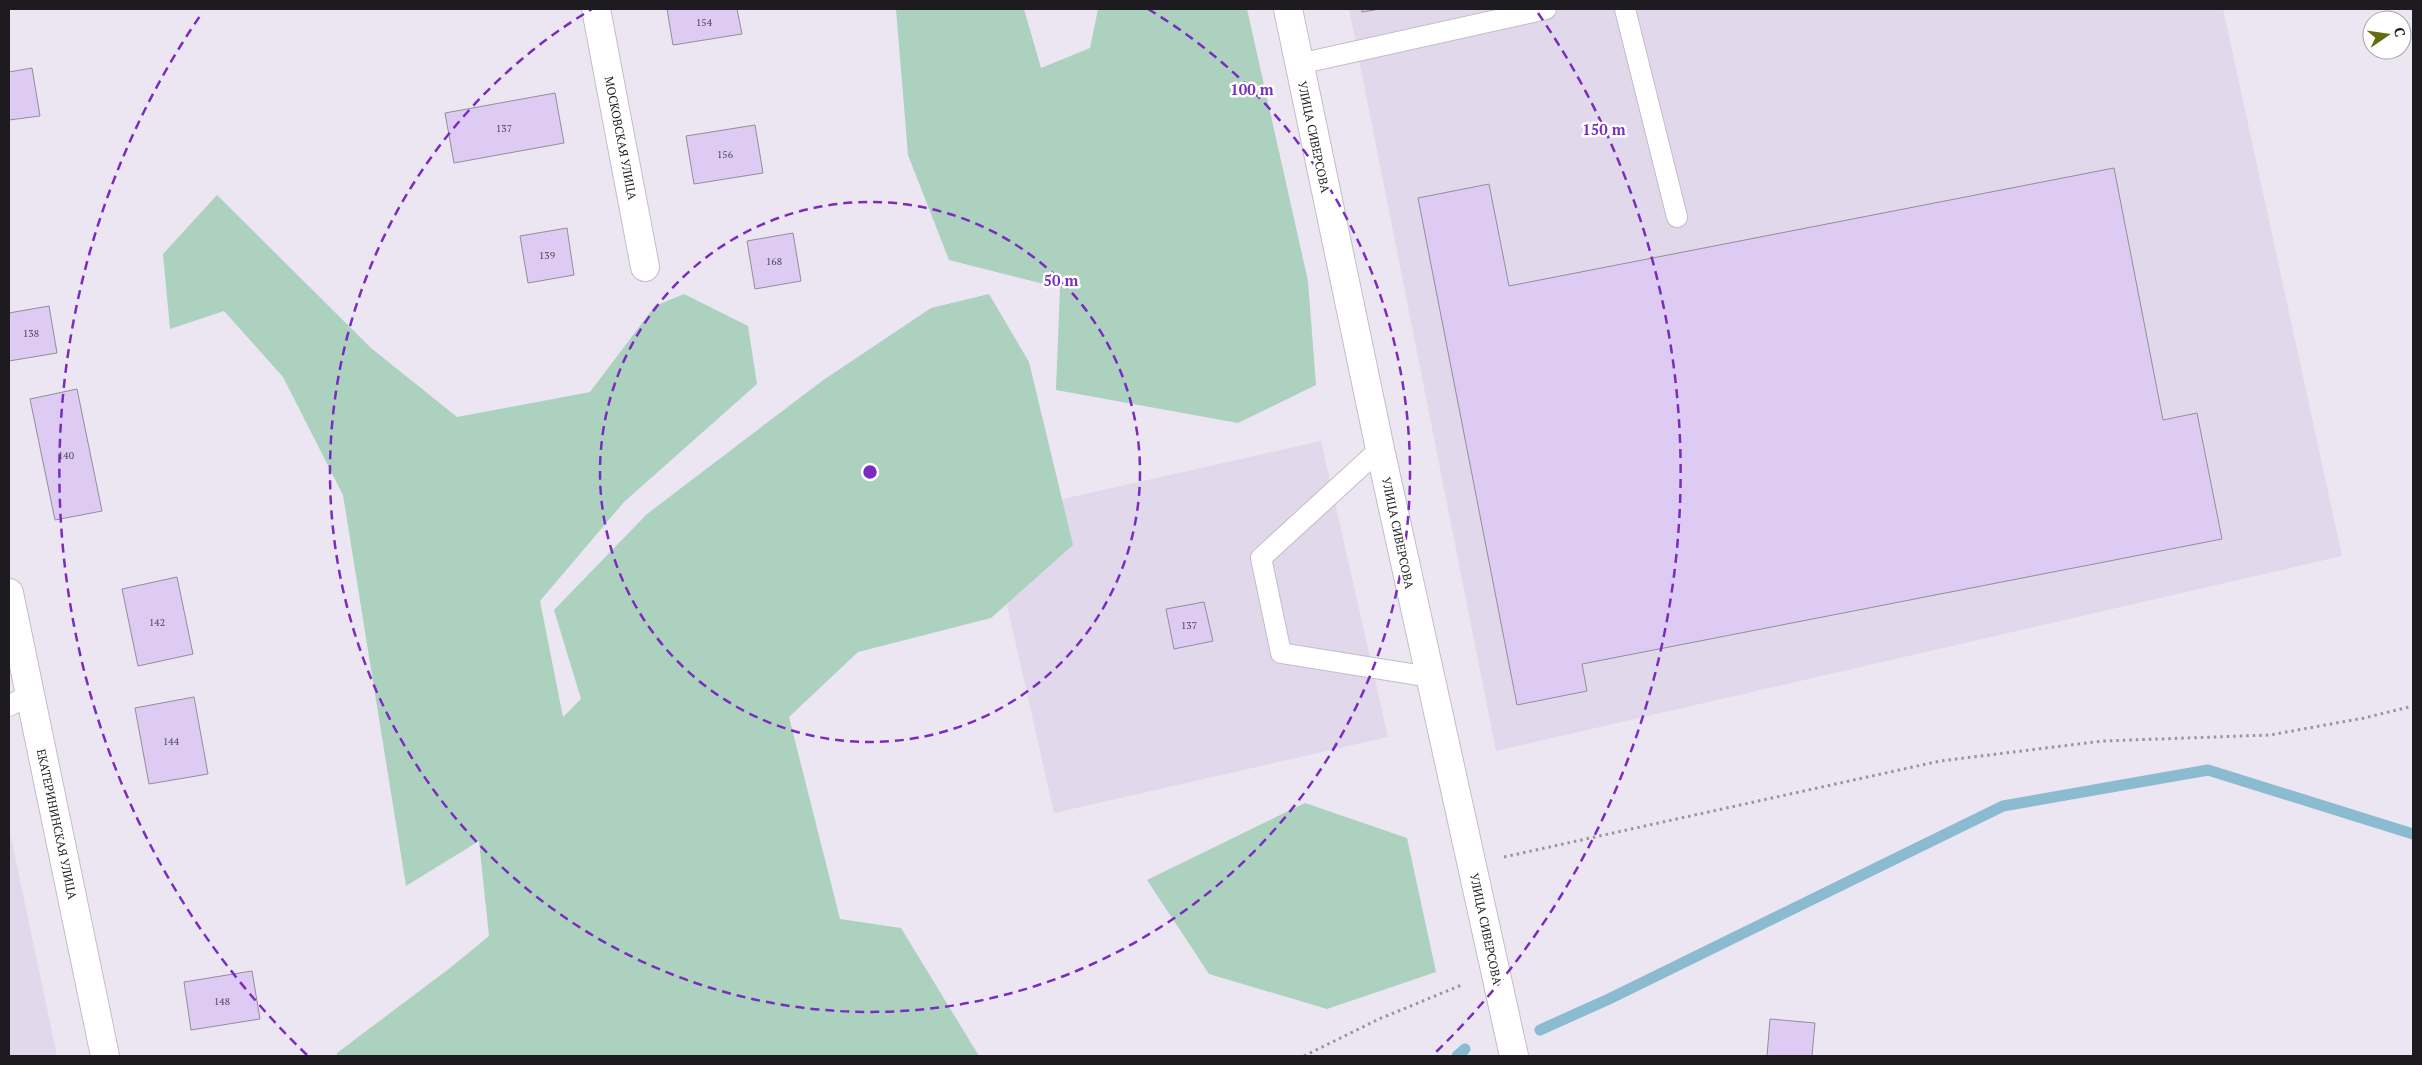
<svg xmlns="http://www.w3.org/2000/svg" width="2422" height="1065" font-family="'PT Serif',serif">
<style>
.built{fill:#e1d8eb}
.green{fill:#acd1bf}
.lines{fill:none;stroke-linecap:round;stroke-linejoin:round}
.stream{stroke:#8bbbd0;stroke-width:11}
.building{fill:#decbf4;stroke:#938d99}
.service-casing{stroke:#c3bdca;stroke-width:22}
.minor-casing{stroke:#c3bdca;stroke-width:30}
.tertiary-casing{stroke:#c3bdca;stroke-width:30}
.path{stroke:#99959e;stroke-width:3;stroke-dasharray:2.5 4;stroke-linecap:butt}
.service{stroke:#fff;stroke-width:20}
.minor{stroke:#fff;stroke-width:28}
.tertiary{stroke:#fff;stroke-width:28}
.ring{fill:none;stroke:#7b2cbf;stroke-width:2.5;stroke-dasharray:9 6}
.labels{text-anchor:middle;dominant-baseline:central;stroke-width:5;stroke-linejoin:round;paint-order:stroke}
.number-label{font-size:10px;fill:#4d4754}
.street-label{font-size:12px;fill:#1d1b1f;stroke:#fff}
.centre{fill:#7b2cbf;stroke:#fff;stroke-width:2.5}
.ring-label{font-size:15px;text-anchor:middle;font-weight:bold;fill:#7b2cbf;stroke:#fff;stroke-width:5;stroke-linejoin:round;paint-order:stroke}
</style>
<rect width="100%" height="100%" fill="#ebe6f2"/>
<g class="built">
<path d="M1349,9H2223L2342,556L1496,751Z"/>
<path d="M1321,441L1388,737L1054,813L987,516Z"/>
<path d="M9,828L57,1056H9Z"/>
</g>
<g class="green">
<path d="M896,9H1024L1041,68L1090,48L1098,9H1247L1308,281L1316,385L1238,423L1056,390L1060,288L949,260L908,155Z"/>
<path d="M217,195L371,348L457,417L590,392L655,306L684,294L748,326L757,384L624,502L540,601L563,717L581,699L554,610L647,514L822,381L931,308L989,294L1029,362L1073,545L991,618L858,652L789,717L840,919L901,928L979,1056H337V1053L450,968L489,936L479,841L406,886L343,495L283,377L224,311L170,329L163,254Z"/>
<path d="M1305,803L1407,838L1436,972L1327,1009L1209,974L1147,880Z"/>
</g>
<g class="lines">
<g class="stream">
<path d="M1540,1030L1609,999L2003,806L2208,770L2413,834"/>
<path d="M1457,1056L1465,1049"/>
</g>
</g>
<g class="building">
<path d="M667,9H737L742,34L673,45Z"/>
<path d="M1362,9H1380L1362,12Z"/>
<path d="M32,68L40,116L9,120V72Z"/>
<path d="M555,93L564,143L454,163L445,113Z"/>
<path d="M755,125L763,173L694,184L686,136Z"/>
<path d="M2114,168L2163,420L2197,413L2222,539L1582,664L1587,691L1517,705L1418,198L1489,184L1509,286Z"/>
<path d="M567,228L574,275L528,283L520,236Z"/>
<path d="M793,233L801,281L755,289L747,241Z"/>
<path d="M49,306L57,353L9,361V313Z"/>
<path d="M77,389L102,511L55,520L30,399Z"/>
<path d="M177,577L193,654L138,666L122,589Z"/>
<path d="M1204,602L1213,641L1174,649L1166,609Z"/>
<path d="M194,697L208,774L149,784L135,708Z"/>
<path d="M252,971L260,1019L191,1030L184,982Z"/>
<path d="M1770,1019L1815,1023L1812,1056H1767Z"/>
</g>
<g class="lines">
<defs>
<g id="service">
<path d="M1625,9L1677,217"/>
<path d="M1299,64L1546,9"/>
<path d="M1380,449L1261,558L1281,653L1430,677"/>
<path d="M9,706L30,694"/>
</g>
<g id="minor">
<path d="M596,9L645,267"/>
<path d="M9,593L105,1056"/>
</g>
<path id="tertiary" d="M1288,9L1380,449L1514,1056"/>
</defs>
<use href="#service" class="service-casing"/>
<use href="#minor" class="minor-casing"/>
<use href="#tertiary" class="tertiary-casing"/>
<g class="path">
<path d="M1504,857L1940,761L2103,741L2270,735L2364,718L2413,706"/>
<path d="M1304,1056L1379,1019L1464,984"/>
</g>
<use href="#service" class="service"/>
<use href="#minor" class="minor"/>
<use href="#tertiary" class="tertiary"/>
</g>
<g class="ring">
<circle cx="870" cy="472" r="270"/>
<path d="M1148 9A540 540 0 1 1 592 9"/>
<path d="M307 1055A810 810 0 0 1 202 13M1538 13A810 810 0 0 1 1433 1055"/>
</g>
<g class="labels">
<g class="number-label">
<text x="704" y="22">154</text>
<text x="504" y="128">137</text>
<text x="725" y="154">156</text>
<text x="547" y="255">139</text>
<text x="774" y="261">168</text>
<text x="31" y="333">138</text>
<text x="66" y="455">140</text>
<text x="157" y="622">142</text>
<text x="1189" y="625">137</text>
<text x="171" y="741">144</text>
<text x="222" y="1001">148</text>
</g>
<g class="street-label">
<text transform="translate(1314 137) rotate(78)">УЛИЦА СИВЕРСОВА</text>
<text transform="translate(621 138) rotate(79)">МОСКОВСКАЯ УЛИЦА</text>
<text transform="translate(1398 533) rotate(78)">УЛИЦА СИВЕРСОВА</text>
<text transform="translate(57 824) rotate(78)">ЕКАТЕРИНИНСКАЯ УЛИЦА</text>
<text transform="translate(1486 929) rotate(78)">УЛИЦА СИВЕРСОВА</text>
</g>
</g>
<circle cx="870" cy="472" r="8" class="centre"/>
<g class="ring-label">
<text x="1252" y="95">100 m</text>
<text x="1604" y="135">150 m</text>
<text x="1061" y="286">50 m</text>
</g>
<rect width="2422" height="1065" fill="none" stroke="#1d1b1f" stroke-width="20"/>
<g transform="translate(2387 35) rotate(77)"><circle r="24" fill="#ffffff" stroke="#a5a4a5"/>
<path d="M0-4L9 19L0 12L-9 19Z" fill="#656b0f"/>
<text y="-8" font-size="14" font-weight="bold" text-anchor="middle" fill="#1d1b1f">С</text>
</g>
</svg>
